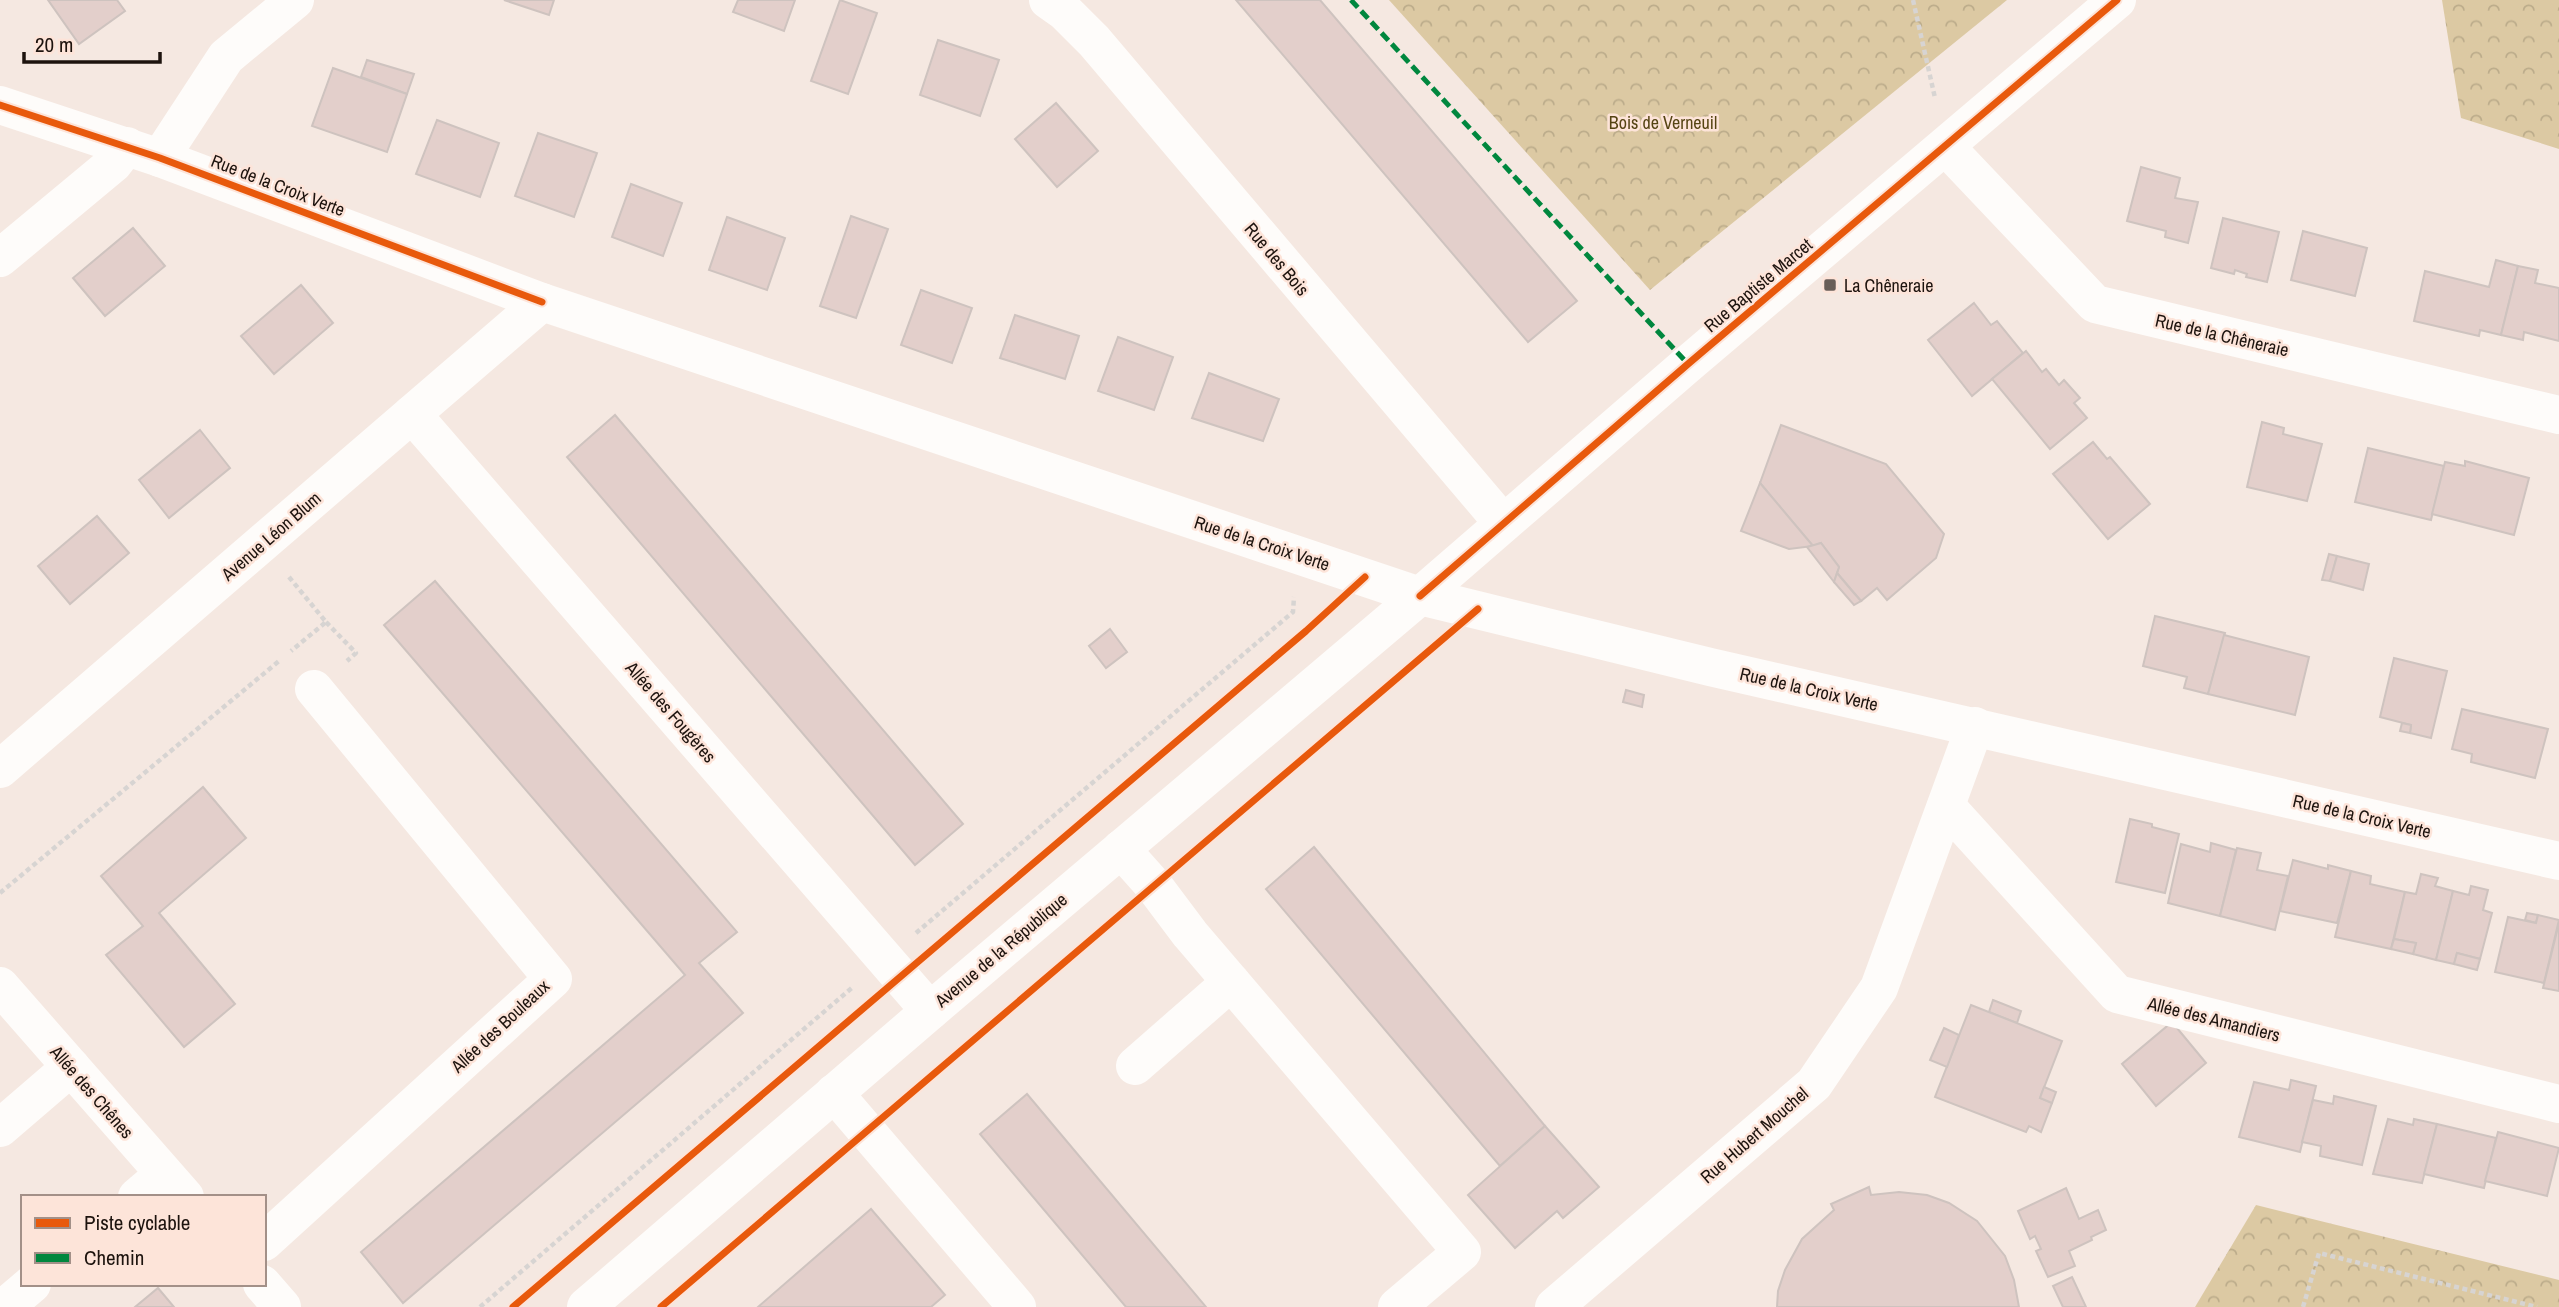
<svg xmlns="http://www.w3.org/2000/svg" width="2559" height="1307" font-family="'Archivo Narrow',sans-serif">
<style>
.forest{fill:url(#forest-crowns)}
.building{fill:#e3cfcb;stroke:#cec3bf;stroke-width:2}
.lines{fill:none;stroke-linecap:round;stroke-linejoin:round}
.path{stroke:#d7d4d2;stroke-width:4.5;stroke-dasharray:5 3.5;stroke-linecap:butt}
.minor{stroke:#fefcfa;stroke-width:38}
.quiet{stroke:#00873e;stroke-width:5;stroke-dasharray:10 5;stroke-linecap:butt}
.cycleway-casing{stroke:#fde4d9;stroke-width:11}
.cycleway{stroke:#e8590c;stroke-width:7}
.poi-dot{fill:#695e58;stroke:#fde4d9;stroke-width:2.5}
.labels{text-anchor:middle;dominant-baseline:central;stroke-width:5;stroke-linejoin:round;paint-order:stroke}
.park-label{font-size:18px;fill:#554413;stroke:#fde4d9}
.street-label{font-size:18px;fill:#1d130e;stroke:#fde4d9}
.poi-label{font-size:18px;fill:#1d130e;stroke:#fde4d9;text-anchor:start}
</style>
<defs>
<pattern id="forest-crowns" width="20" height="18" patternUnits="userSpaceOnUse" patternTransform="scale(1.75)"><rect width="20" height="18" fill="#dcc9a3"/><path d="M2 6a3 3 0 1 1 6 0M12 15a3 3 0 1 1 6 0" fill="none" stroke="#bcac8b"/></pattern>
</defs>
<rect width="100%" height="100%" fill="#f5e8e1"/>
<g class="forest">
<path d="M1389,0H2007L1650,290Z"/>
<path d="M2442,0H2559V149L2461,118Z"/>
<path d="M2256,1205L2559,1280V1307H2195Z"/>
</g>
<g class="building">
<path d="M48,0H117L125,11L79,44Z"/>
<path d="M504,0H554L549,15Z"/>
<path d="M738,0H795L784,31L733,12Z"/>
<path d="M840,0L877,13L848,94L811,81Z"/>
<path d="M1236,0H1320L1577,301L1528,342Z"/>
<path d="M938,40L999,60L980,116L920,95Z"/>
<path d="M367,60L414,74L407,94L361,77Z"/>
<path d="M333,68L407,94L387,152L312,126Z"/>
<path d="M1056,103L1098,151L1057,187L1015,139Z"/>
<path d="M437,120L499,143L480,197L416,174Z"/>
<path d="M538,133L597,153L574,217L515,196Z"/>
<path d="M2141,167L2180,178L2175,198L2198,202L2188,243L2165,237L2166,231L2127,221Z"/>
<path d="M631,184L682,203L663,256L612,237Z"/>
<path d="M851,216L888,229L856,318L820,306Z"/>
<path d="M727,217L785,238L767,290L709,270Z"/>
<path d="M2223,218L2279,232L2267,282L2246,277L2247,274L2235,270L2234,274L2211,268Z"/>
<path d="M133,228L165,266L105,316L73,278Z"/>
<path d="M2303,231L2367,248L2355,296L2291,280Z"/>
<path d="M2496,260L2518,266L2501,335L2480,330L2479,336L2414,321L2425,271L2489,287Z"/>
<path d="M2518,266L2538,270L2535,283L2559,288V341L2524,332L2523,340L2501,335Z"/>
<path d="M301,285L333,323L274,374L241,336Z"/>
<path d="M921,290L972,308L952,363L901,345Z"/>
<path d="M1974,303L1991,325L1997,321L2023,353L1972,396L1928,340Z"/>
<path d="M1015,315L1079,336L1065,379L1000,358Z"/>
<path d="M1118,337L1173,357L1154,410L1098,391Z"/>
<path d="M2026,351L2042,372L2046,369L2059,385L2064,380L2080,398L2074,403L2087,418L2050,449L1992,379Z"/>
<path d="M1209,373L1279,399L1263,441L1192,418Z"/>
<path d="M615,415L963,824L915,865L567,457Z"/>
<path d="M2262,422L2284,428L2283,434L2322,444L2307,501L2247,487Z"/>
<path d="M1781,425L1886,464L1944,534L1936,558L1887,600L1877,588L1861,601L1837,573L1839,567L1821,543L1813,546L1760,483Z"/>
<path d="M200,430L230,468L169,518L139,480Z"/>
<path d="M2093,442L2107,459L2110,457L2150,504L2108,539L2053,474Z"/>
<path d="M2368,448L2444,466L2431,520L2355,502Z"/>
<path d="M2465,461L2529,478L2514,535L2432,514L2445,462L2465,466Z"/>
<path d="M1760,483L1813,546L1789,549L1741,531Z"/>
<path d="M97,516L129,553L70,604L38,566Z"/>
<path d="M1821,543L1839,567L1834,582L1807,547Z"/>
<path d="M2329,554L2337,556L2330,581L2322,580Z"/>
<path d="M2337,556L2369,564L2363,590L2330,581Z"/>
<path d="M1837,573L1853,592L1861,601L1854,605L1834,582Z"/>
<path d="M435,581L737,932L699,963L743,1013L403,1303L361,1252L685,975L384,625Z"/>
<path d="M2155,616L2225,633L2208,694L2184,688L2187,677L2143,666Z"/>
<path d="M1110,629L1127,652L1106,668L1089,646Z"/>
<path d="M2224,635L2309,657L2295,715L2208,694Z"/>
<path d="M2394,658L2447,671L2431,738L2410,733L2411,725L2380,717Z"/>
<path d="M1626,690L1644,695L1642,707L1623,702Z"/>
<path d="M2462,709L2548,729L2535,778L2471,762L2472,754L2452,749Z"/>
<path d="M2402,723L2411,725L2410,733L2400,731Z"/>
<path d="M203,787L246,838L159,913L235,1004L184,1047L106,955L143,926L101,876Z"/>
<path d="M2130,819L2152,824V827L2179,834L2165,893L2116,882Z"/>
<path d="M2211,843L2236,850L2220,916L2168,903L2181,844L2210,852Z"/>
<path d="M1314,847L1545,1126L1500,1166L1266,889Z"/>
<path d="M2237,848L2261,853L2257,870L2288,876L2275,930L2220,916Z"/>
<path d="M2293,860L2328,869V865L2351,871L2337,923L2280,911Z"/>
<path d="M2351,871L2371,876L2370,884L2405,892L2391,949L2335,937Z"/>
<path d="M2421,874L2438,878L2435,886L2453,891L2436,960L2413,954L2416,943L2394,939L2405,892L2416,894Z"/>
<path d="M2471,886L2488,890L2483,910L2492,913L2480,959L2457,953L2454,964L2436,960L2453,891L2469,895Z"/>
<path d="M2527,913L2538,915L2536,923L2525,920Z"/>
<path d="M2538,915L2559,920L2544,983L2495,972L2508,917L2536,923Z"/>
<path d="M2559,923V991L2543,988Z"/>
<path d="M2394,939L2416,943L2413,954L2391,949Z"/>
<path d="M2457,953L2480,959L2477,970L2454,964Z"/>
<path d="M1993,1000L2021,1011L2017,1023L1989,1012Z"/>
<path d="M1971,1005L2062,1041L2040,1098L2052,1103L2041,1132L2029,1126L2026,1132L1935,1097Z"/>
<path d="M2172,1022L2206,1063L2156,1106L2122,1064Z"/>
<path d="M1944,1028L1959,1035L1947,1067L1930,1060Z"/>
<path d="M2291,1080L2316,1086L2300,1152L2239,1137L2254,1082L2289,1090Z"/>
<path d="M2044,1087L2056,1092L2052,1103L2040,1098Z"/>
<path d="M1027,1094L1206,1307H1126L980,1134Z"/>
<path d="M2334,1096L2376,1106L2362,1165L2320,1156L2321,1146L2302,1142L2313,1100L2333,1104Z"/>
<path d="M2388,1119L2413,1125L2414,1119L2437,1124L2422,1183L2373,1174Z"/>
<path d="M2437,1124L2496,1138L2484,1188L2424,1174Z"/>
<path d="M1545,1126L1599,1187L1563,1218L1557,1211L1515,1248L1468,1195Z"/>
<path d="M2498,1132L2559,1148L2547,1196L2485,1181Z"/>
<path d="M1869,1187L1871,1195L1899,1192L1927,1195L1949,1203L1977,1221L2005,1256L2014,1280L2019,1307H1777L1778,1291L1785,1270L1802,1239L1834,1210L1831,1204Z"/>
<path d="M2066,1188L2079,1219L2098,1210L2106,1230L2091,1237L2092,1240L2069,1251L2075,1266L2048,1277L2036,1251L2041,1249L2035,1236L2030,1239L2018,1211Z"/>
<path d="M871,1209L945,1295L931,1307H758Z"/>
<path d="M2072,1277L2086,1307H2063L2053,1286Z"/>
<path d="M158,1288L174,1307H135Z"/>
</g>
<g class="lines">
<g class="path">
<path d="M1913,0L1935,98"/>
<path d="M289,577L326,622L291,651"/>
<path d="M326,622L356,653L347,661"/>
<path d="M0,893L279,661"/>
<path d="M916,933L1293,612L1294,597"/>
<path d="M480,1307L854,986"/>
<path d="M2303,1307L2319,1253L2537,1307"/>
</g>
<g class="minor">
<path d="M1048,0L1065,12L1094,41L1503,523"/>
<path d="M0,105L160,158L542,302L1420,596L1710,667L2559,861"/>
<path d="M1946,147L2095,304L2559,415"/>
<path d="M160,158L226,57L295,0"/>
<path d="M0,258L113,164L127,146"/>
<path d="M412,414L930,1011"/>
<path d="M0,769L542,302"/>
<path d="M1946,806L2117,994L2559,1104"/>
<path d="M1121,849L1154,886L1190,934L1462,1252L1397,1307"/>
<path d="M0,986L185,1197"/>
<path d="M1135,1066L1231,982"/>
<path d="M834,1093L1017,1307"/>
<path d="M0,1128L71,1067"/>
<path d="M137,1197L164,1174"/>
<path d="M264,1242L553,979L314,689"/>
<path d="M262,1284L282,1307"/>
<path d="M5,1307L32,1284"/>
<path d="M586,1307L930,1011L1420,596L1688,364L2117,0"/>
<path d="M1554,1307L1814,1084L1879,988L1975,726"/>
</g>
<path class="quiet" d="M1351,0L1688,364"/>
<defs>
<g id="cycleway">
<path d="M0,105L160,158L542,302"/>
<path d="M1420,596L1688,364L2117,0"/>
<path d="M513,1307L1306,631L1365,577"/>
<path d="M661,1307L1478,609"/>
</g>
</defs>
<use href="#cycleway" class="cycleway-casing"/>
<use href="#cycleway" class="cycleway"/>
</g>
<rect class="poi-dot" x="1823" y="278" width="14" height="14" rx="3.5"/>
<g class="labels">
<g class="park-label">
<text x="1663" y="122">Bois de Verneuil</text>
</g>
<g class="street-label">
<text transform="translate(278 185) rotate(21)">Rue de la Croix Verte</text>
<text transform="translate(1277 259) rotate(50)">Rue des Bois</text>
<text transform="translate(1758 285) rotate(-40)">Rue Baptiste Marcet</text>
<text transform="translate(2222 335) rotate(13)">Rue de la Chêneraie</text>
<text transform="translate(271 536) rotate(-41)">Avenue Léon Blum</text>
<text transform="translate(1262 543) rotate(18)">Rue de la Croix Verte</text>
<text transform="translate(1809 689) rotate(13)">Rue de la Croix Verte</text>
<text transform="translate(671 712) rotate(49)">Allée des Fougères</text>
<text transform="translate(2362 816) rotate(13)">Rue de la Croix Verte</text>
<text transform="translate(1001 950) rotate(-40)">Avenue de la République</text>
<text transform="translate(2214 1019) rotate(14)">Allée des Amandiers</text>
<text transform="translate(500 1026) rotate(-43)">Allée des Bouleaux</text>
<text transform="translate(92 1092) rotate(49)">Allée des Chênes</text>
<text transform="translate(1754 1135) rotate(-41)">Rue Hubert Mouchel</text>
</g>
<g class="poi-label">
<text x="1844" y="285">La Chêneraie</text>
</g>
</g>
<rect x="21" y="1195" width="245" height="91" fill="#fde4d9" stroke="#a39088" stroke-width="2"/>
<rect x="35" y="1218" width="35" height="10" fill="#e8590c" stroke="#a39088" stroke-width="2"/>
<text x="84" y="1230" font-size="21" fill="#1d130e">Piste cyclable</text>
<rect x="35" y="1253" width="35" height="10" fill="#00873e" stroke="#a39088" stroke-width="2"/>
<text x="84" y="1265" font-size="21" fill="#1d130e">Chemin</text>
<path d="M24 52v10h136v-10" fill="none" stroke="#1d130e" stroke-width="3.5"/>
<text x="35" y="52" font-size="21" fill="#1d130e" stroke="#fde4d9" stroke-width="5" paint-order="stroke">20 m</text>
</svg>
